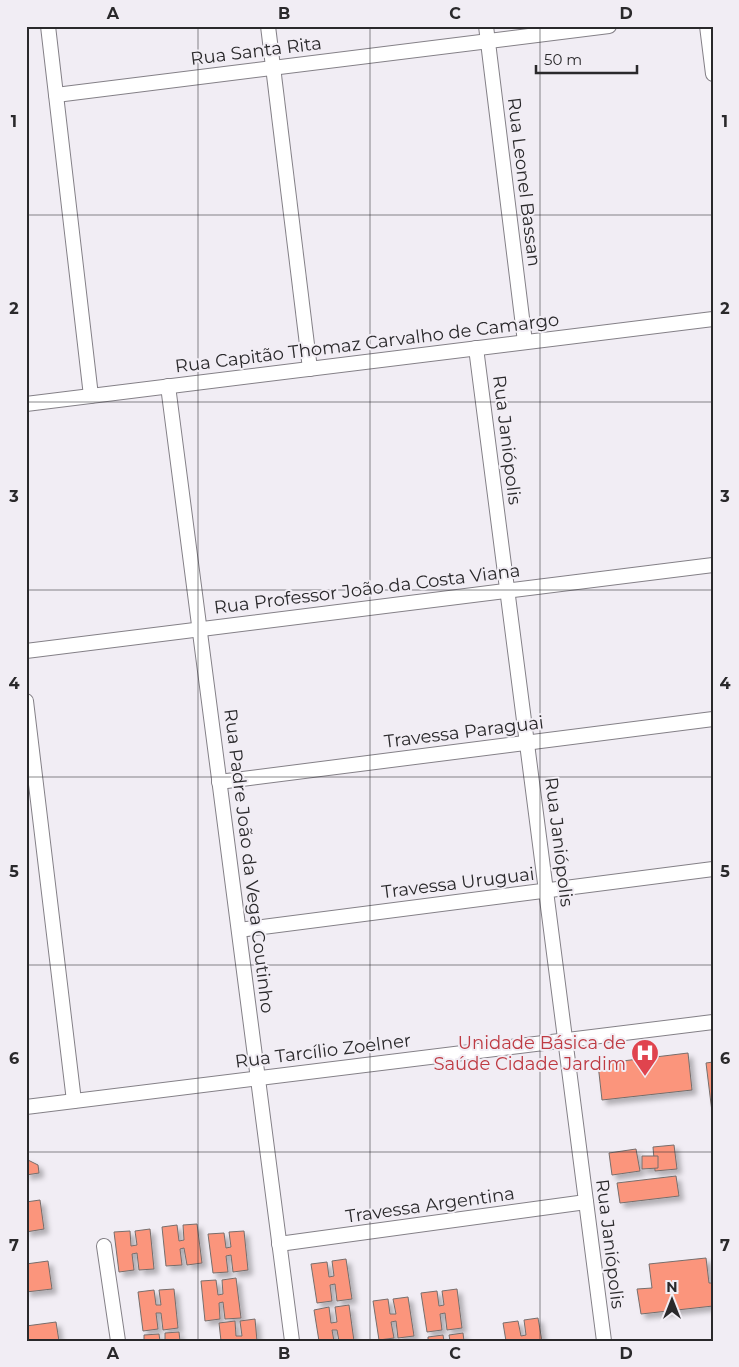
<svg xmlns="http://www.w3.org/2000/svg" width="739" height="1367" font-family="Montserrat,sans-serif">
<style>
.building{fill:#fb957c;stroke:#766e6c;filter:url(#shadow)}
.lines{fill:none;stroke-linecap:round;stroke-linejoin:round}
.minor-casing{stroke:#848087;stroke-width:16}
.minor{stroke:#fff;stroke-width:14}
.grid{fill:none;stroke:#2a292b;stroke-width:1;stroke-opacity:0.55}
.labels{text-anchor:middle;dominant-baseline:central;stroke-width:4;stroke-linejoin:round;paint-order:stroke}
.street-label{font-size:18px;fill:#2a292b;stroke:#f1edf4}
.health-label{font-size:18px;fill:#be3a42;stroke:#f1edf4;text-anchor:end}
.neatline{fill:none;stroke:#2a292b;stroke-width:2}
.grid-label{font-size:16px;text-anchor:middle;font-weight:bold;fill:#2a292b}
</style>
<defs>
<filter id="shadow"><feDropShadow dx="4.5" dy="4.5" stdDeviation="2.5" flood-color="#0004"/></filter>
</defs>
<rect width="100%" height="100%" fill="#f1edf4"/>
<g class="building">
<path d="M688,1053L692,1090L602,1100L598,1064Z"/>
<path d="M713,1062V1120L706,1063Z"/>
<path d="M674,1145L677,1169L655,1171L653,1147Z"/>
<path d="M636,1149L640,1171L612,1175L609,1153Z"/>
<path d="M642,1156H658V1168L642,1169Z"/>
<path d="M26,1159L38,1165L39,1173L26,1175Z"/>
<path d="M676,1176L679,1196L620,1203L617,1183Z"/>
<path d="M40,1200L44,1229L26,1232V1202Z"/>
<path d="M197,1224L202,1263L187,1265L184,1248L180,1249L182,1265L166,1266L162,1227L177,1225L179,1241L184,1240L183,1225Z"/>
<path d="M150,1229L154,1269L139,1270L137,1253L132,1254L134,1270L119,1272L114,1232L130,1231L131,1246L137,1245L135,1231Z"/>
<path d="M244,1231L248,1270L233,1272L231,1255L226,1256L228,1272L213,1273L208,1234L224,1233L226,1248L231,1247L229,1232Z"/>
<path d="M706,1258L709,1283H713V1306L641,1314L637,1289L652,1288L649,1264Z"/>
<path d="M346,1259L352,1299L337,1301L335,1284L330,1285L332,1301L317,1303L311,1264L327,1262L329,1277L334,1276L332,1261Z"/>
<path d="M48,1261L52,1289L26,1292V1264Z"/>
<path d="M236,1278L241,1318L225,1319L223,1302L219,1303L220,1319L205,1321L201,1281L216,1280L218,1295L223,1294L222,1280Z"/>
<path d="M174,1289L178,1328L163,1330L161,1313H156L158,1329L143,1331L138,1292L154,1290L156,1305H161L159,1290Z"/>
<path d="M457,1289L462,1328L447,1330L445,1313L440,1314L442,1330L427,1332L421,1293L437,1291L439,1306L444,1305L442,1291Z"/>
<path d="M408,1297L414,1336L398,1338L396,1321L391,1322L394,1338L379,1340L373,1301L388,1299L390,1314H396L393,1299Z"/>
<path d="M349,1305L354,1341H339L337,1330H332L334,1341H319L314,1310L329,1307L331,1323L337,1322L335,1307Z"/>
<path d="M538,1318L542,1341H506L503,1323L518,1321L521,1336L526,1335L524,1320Z"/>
<path d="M255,1319L257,1341H221L219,1323L235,1321L236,1336H242L240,1321Z"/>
<path d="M56,1322L59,1341H26V1326Z"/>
<path d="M179,1332L180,1341H165V1333Z"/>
<path d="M463,1333L464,1341H450L449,1335Z"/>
<path d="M159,1334L160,1341H144V1335Z"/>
<path d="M443,1335L444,1341H428V1337Z"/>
</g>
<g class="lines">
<defs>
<g id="minor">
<path d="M48,26L91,396"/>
<path d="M268,26L310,369"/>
<path d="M486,26L525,342"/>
<path d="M707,26L713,74"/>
<path d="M56,95L609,26"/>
<path d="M476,348L604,1341"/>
<path d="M168,386L292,1341"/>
<path d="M26,404L713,319"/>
<path d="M26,651L713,565"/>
<path d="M26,701L74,1101"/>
<path d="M219,782L713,719"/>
<path d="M239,930L713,869"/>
<path d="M26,1107L713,1022"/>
<path d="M279,1244L586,1202"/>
<path d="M104,1246L118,1341"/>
</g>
</defs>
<use href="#minor" class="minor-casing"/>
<use href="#minor" class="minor"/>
</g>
<path class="grid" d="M198,26V1341M370,26V1341M540,26V1341M26,215H713M26,402H713M26,590H713M26,777H713M26,965H713M26,1152H713"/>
<defs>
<symbol id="hospital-pin" viewBox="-11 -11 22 30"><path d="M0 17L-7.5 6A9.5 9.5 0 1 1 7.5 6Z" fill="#e0444e" stroke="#f1edf4"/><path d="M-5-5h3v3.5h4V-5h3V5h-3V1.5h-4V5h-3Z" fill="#fff"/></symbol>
</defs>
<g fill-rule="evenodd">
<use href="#hospital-pin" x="629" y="1037" width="32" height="43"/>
</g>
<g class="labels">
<g class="street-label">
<text transform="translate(256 51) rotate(-7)">Rua Santa Rita</text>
<text transform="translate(524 182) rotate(83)">Rua Leonel Bassan</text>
<text transform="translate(367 343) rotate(-7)">Rua Capitão Thomaz Carvalho de Camargo</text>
<text transform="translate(507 440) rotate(83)">Rua Janiópolis</text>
<text transform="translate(367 589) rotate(-7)">Rua Professor João da Costa Viana</text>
<text transform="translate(464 732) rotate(-7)">Travessa Paraguai</text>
<text transform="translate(559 842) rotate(83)">Rua Janiópolis</text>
<text transform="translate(249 861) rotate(83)">Rua Padre João da Vega Coutinho</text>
<text transform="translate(458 883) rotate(-7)">Travessa Uruguai</text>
<text transform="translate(323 1051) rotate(-7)">Rua Tarcílio Zoelner</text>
<text transform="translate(430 1205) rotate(-8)">Travessa Argentina</text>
<text transform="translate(610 1244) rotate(83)">Rua Janiópolis</text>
</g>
<g class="health-label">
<text x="626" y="1043">Unidade Básica de<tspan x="626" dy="21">Saúde Cidade Jardim</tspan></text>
</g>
</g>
<rect width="739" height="1367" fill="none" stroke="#f1edf4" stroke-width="55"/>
<g transform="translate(672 1300)" stroke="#f1edf4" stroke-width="4" paint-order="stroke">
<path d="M0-4L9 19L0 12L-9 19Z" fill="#2a292b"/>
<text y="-8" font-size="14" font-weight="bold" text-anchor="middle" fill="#2a292b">N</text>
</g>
<path d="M536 65v8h101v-8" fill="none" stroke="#2a292b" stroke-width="2.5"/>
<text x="544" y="65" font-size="15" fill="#2a292b" stroke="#f1edf4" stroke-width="4" paint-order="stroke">50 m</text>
<rect x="28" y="28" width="684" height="1312" class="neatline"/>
<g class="grid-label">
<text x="113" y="19">A</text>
<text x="284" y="19">B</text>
<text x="455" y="19">C</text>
<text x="626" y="19">D</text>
<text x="14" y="127">1</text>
<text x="725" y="127">1</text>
<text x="14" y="314">2</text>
<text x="725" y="314">2</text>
<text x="14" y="502">3</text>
<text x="725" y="502">3</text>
<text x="14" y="689">4</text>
<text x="725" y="689">4</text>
<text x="14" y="877">5</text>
<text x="725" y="877">5</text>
<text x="14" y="1064">6</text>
<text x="725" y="1064">6</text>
<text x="14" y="1251">7</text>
<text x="725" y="1251">7</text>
<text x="113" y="1359">A</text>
<text x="284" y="1359">B</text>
<text x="455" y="1359">C</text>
<text x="626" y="1359">D</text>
</g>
</svg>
